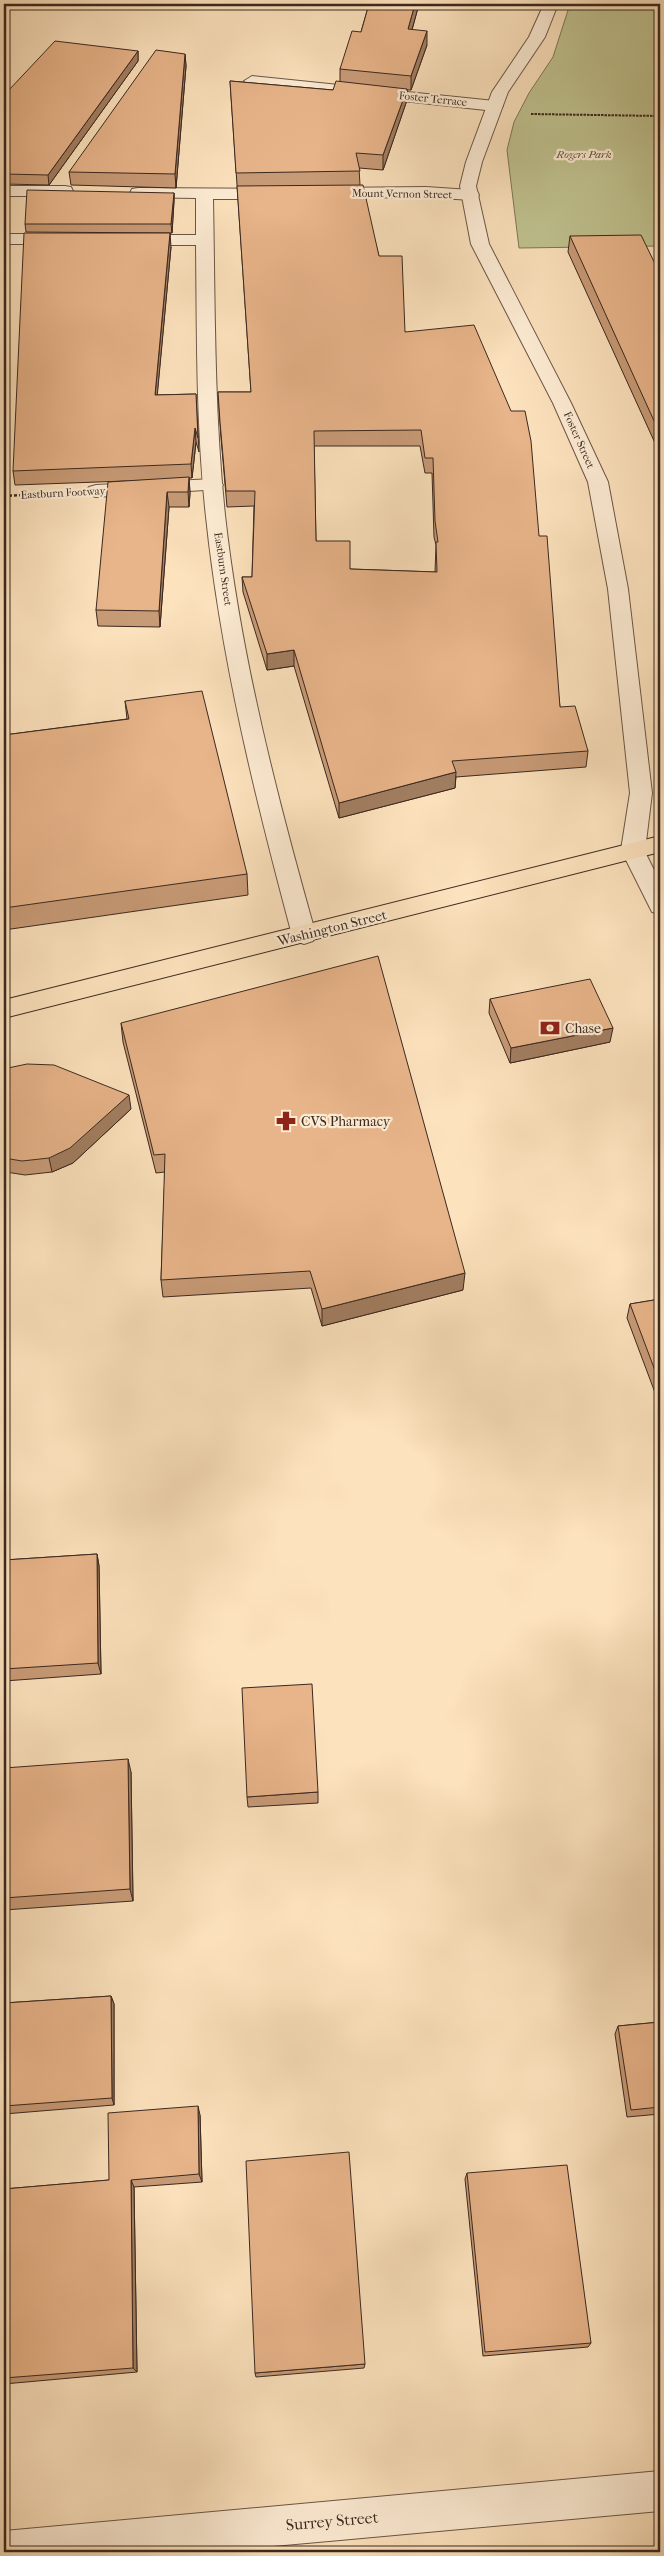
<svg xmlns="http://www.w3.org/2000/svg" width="664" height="2556" font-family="'IM FELL French Canon',serif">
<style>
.green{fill:#c0c390;stroke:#7e7658}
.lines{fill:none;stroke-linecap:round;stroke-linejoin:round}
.pedestrian-casing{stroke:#6b5646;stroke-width:2}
.minor-casing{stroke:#6b5646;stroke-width:2}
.tertiary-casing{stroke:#6b5646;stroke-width:2}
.primary-casing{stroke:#3b281f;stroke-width:2}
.path-far1{stroke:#3b281f;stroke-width:2;stroke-dasharray:2.5 1;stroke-linecap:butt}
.path{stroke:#3b281f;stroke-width:2.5;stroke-dasharray:3 2;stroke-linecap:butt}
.pedestrian{fill:#fdecd4;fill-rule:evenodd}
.minor{fill:#fdecd4;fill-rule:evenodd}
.tertiary{fill:#fdecd4;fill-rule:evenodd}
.primary{fill:#fce2bd;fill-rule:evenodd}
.wall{fill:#c89b77;stroke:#3b281f;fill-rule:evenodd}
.shaded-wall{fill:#a27e61;stroke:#3b281f}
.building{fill:#e8b48a;stroke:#3b281f;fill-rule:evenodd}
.labels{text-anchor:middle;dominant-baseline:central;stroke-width:4.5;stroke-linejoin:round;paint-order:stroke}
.far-street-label{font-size:11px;fill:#3b281f;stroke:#fdecd4}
.far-park-label{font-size:11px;font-style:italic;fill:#5c4f3b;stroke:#fdecd4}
.street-label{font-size:14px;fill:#3b281f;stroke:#fdecd4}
.poi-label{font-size:14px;fill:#3b281f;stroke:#fdecd4;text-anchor:start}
.near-street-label{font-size:16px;fill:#3b281f;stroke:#fdecd4}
</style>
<rect width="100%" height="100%" fill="#fce2bd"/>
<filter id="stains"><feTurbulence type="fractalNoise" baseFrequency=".004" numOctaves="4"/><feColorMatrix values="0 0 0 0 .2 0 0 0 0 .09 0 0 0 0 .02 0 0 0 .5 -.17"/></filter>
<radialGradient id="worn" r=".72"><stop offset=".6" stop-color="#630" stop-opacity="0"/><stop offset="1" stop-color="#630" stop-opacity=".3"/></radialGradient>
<path class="green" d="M570,4H660V246L519,248L507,150L514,122L529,93L553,57Z"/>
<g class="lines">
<defs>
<path id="pedestrian" d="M213,479L220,481L223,485L220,489L96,497L89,495L86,491L89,487L96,485Z"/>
<g id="minor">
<path d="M252,76L495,101L503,106L495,111L246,84L244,81Z"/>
<path d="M4,186H65L71,187L73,191L71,195L65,196H4Z"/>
<path d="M426,187L471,190L477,191L479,195L477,199L471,200L426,197L328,198L322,197L320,193L322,189L328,188Z"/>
<path d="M138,188L275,189L281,190L283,194L281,198L275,199H213C215,304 214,410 225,515C241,658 277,797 316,935L313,941L304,944L295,941L292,935C255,797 221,659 206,517C196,427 197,336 196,245H133L127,244L124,240L127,236L133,235H196V198L132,197L130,193L132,189Z"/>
<path d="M4,234H62L68,235L71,239L68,243L62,244H4Z"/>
<path d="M633,842L641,844L660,882V914L652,912L621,850L625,844Z"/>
<path d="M660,2471V2511L208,2552H4V2531Z"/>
</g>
<path id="tertiary" d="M544,4H558L545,37L508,92L482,162L476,186L489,244L571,403L608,482L628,589L652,793L645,850L641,856L633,858L625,856L621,850L630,793L608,589L588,482L553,403L471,244L460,186L466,162L492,92L529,37Z"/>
<path id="primary" d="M660,836V852L4,1018V1000Z"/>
</defs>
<use href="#pedestrian" class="pedestrian-casing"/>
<use href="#minor" class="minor-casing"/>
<use href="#tertiary" class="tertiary-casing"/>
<use href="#primary" class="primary-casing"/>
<path class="path-far1" d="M531,114L660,116"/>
<path class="path" d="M4,496L58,493"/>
<use href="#pedestrian" class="pedestrian"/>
<use href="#minor" class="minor"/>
<use href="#tertiary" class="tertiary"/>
<use href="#primary" class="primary"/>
</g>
<g class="wall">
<path d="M369,4H419L412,30L427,45L411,90H407L406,103L383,170L359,168L360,185L379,256L405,332L539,536L560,707L588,751L586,767L456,777L455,788L339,818L294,666L267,670L243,592L242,577H252L254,506L227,507L221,438L218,392H251L230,81L333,90L340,81V69L361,32ZM314,446H420L425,473H432L434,537L436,545L435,572L350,569L316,541Z"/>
<path d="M138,51V61L49,185L4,184V97Z"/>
<path d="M185,54L186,66L176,188L71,185L69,172Z"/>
<path d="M174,193V201L172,233L26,232L25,224Z"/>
<path d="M570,236L660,274V454L568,252Z"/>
<path d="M171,247L157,395L196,394L199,452L196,442L192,478H189L190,493L189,507H169L160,627L98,626L96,610L153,480L15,485L13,471Z"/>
<path d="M125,701L247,874L248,895L4,930V735L127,719Z"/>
<path d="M490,999L610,1042L510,1063L489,1013Z"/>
<path d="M121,1023L463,1290L322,1326L311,1288L163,1297L161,1280L165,1172L156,1173L123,1042Z"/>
<path d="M4,1071L131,1109L73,1163L52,1172L25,1175L6,1172L4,1171Z"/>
<path d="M660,1299V1406L627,1318L630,1304Z"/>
<path d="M97,1554L99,1566L101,1674L4,1681V1560Z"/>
<path d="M4,1768L131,1772L133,1901L4,1910Z"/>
<path d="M318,1792V1803L248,1807L247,1797Z"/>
<path d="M111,1996L114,2004V2105L4,2114V2003Z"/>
<path d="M660,2022V2114L627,2117L615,2034L618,2026Z"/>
<path d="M200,2115L202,2182L134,2187L137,2372L4,2384V2189L109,2180Z"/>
<path d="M467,2173L591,2343L588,2347L483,2356L465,2179Z"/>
<path d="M365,2364L364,2368L256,2377L255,2373Z"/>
</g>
<g class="shaded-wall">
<path d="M415,4H419L408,44V29Z"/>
<path d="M427,31V45L411,90V76Z"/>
<path d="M138,51V61L49,185L48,175Z"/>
<path d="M185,54L186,66L176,188L175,174Z"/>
<path d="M407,89L406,103L383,170V155Z"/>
<path d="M174,193V201L172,233L171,224Z"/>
<path d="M170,233L171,247L156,409L155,395Z"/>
<path d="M195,428L196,442L192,478L191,464Z"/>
<path d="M189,477L190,493L189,507L188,492Z"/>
<path d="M167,492L169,507L160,627L159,611Z"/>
<path d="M294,650V666L267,670V654Z"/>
<path d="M456,772L455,788L339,818V803Z"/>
<path d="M613,1028L610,1042L510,1063L511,1048Z"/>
<path d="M129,1095L131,1109L73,1163L52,1172L49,1158Z"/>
<path d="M465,1273L463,1290L322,1326V1309Z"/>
<path d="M97,1554L99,1566L101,1674L98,1663Z"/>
<path d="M128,1759L131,1772L133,1901L130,1889Z"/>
<path d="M111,1996L114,2004V2105L112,2098Z"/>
<path d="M198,2106L200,2115L202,2182L199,2174Z"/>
<path d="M131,2180L134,2187L137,2372L133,2368Z"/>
</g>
<g class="building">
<path d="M369,4H415L408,29L427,31L411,76L340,69L352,31L361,32Z"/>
<path d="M55,41L138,51L48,175L4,174V97L8,91Z"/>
<path d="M156,50L185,54L175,174L69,172Z"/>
<path d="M230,81L333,90L336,81L407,89L383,155L356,153L360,171L236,173Z"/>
<path d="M363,185L379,256H402L405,332L474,325L511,411H525L531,441L539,536H547L560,707L575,706L588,751L452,761L456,772L339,803L294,650L267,654L242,577H252L255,491H226L220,422L218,392H251L237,186ZM421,430L425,458H433L435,521L438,542H436L437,572L350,569V541H316L314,431Z"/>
<path d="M27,190L174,193L171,224H25Z"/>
<path d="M24,233H170L155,395L196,394L198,438L195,428L191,464L13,471Z"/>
<path d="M641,235L660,274V434L570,236Z"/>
<path d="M189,477L188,492H167L159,611L96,610L108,482Z"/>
<path d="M202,691L247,874L4,908V735L129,719L125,701Z"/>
<path d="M378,956L465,1273L322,1309L310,1271L161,1280L165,1154L154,1155L121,1023Z"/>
<path d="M590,979L613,1028L511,1048L490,999Z"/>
<path d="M27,1064L54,1065L129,1095L70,1148L49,1158L22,1161L4,1158V1071L8,1068Z"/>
<path d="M660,1299V1384L630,1304Z"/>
<path d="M97,1554L98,1663L4,1669V1560Z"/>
<path d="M312,1684L318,1792L247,1797L242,1688Z"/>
<path d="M128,1759L130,1889L4,1898V1768Z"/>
<path d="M111,1996L112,2098L4,2106V2003Z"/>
<path d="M660,2022V2107L631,2110L618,2026Z"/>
<path d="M198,2106L199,2174L131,2180L133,2368L4,2378V2189L109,2180L108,2113Z"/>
<path d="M349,2152L365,2364L255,2373L246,2161Z"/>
<path d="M567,2165L591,2343L485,2352L467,2173Z"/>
</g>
<defs>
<symbol id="bank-bare" viewBox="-9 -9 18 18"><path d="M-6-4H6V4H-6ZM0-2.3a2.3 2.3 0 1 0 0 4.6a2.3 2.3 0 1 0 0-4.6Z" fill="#8f2418" stroke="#fdecd4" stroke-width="2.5" paint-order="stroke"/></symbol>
<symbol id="pharmacy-bare" viewBox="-9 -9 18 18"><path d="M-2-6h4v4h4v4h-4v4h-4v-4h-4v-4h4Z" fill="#8f2418" stroke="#fdecd4" stroke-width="2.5" paint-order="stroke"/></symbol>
</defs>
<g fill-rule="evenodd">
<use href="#bank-bare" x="536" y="1014" width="28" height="28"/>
<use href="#pharmacy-bare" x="272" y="1107" width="28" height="28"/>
</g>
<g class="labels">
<g class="far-street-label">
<text transform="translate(433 99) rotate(6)">Foster Terrace</text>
<text transform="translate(402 194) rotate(1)">Mount Vernon Street</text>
<text transform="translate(579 440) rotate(66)">Foster Street</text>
<text transform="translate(63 493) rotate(-3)">Eastburn Footway</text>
<text transform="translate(223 569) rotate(82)">Eastburn Street</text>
</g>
<g class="far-park-label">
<text x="584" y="154">Rogers Park</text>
</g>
<g class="street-label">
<text transform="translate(332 928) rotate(-14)">Washington Street</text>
</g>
<g class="poi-label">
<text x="565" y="1028">Chase</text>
<text x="301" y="1121">CVS Pharmacy</text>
</g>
<g class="near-street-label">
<text transform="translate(332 2521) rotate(-5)">Surrey Street</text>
</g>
</g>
<rect width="664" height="2556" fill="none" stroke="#fce2bd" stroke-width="20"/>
<rect x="5" y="5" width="654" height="2546" fill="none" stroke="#3b281f" stroke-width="2.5"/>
<rect x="10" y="10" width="644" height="2536" fill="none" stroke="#3b281f"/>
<rect width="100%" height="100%" filter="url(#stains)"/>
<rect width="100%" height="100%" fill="url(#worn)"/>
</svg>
